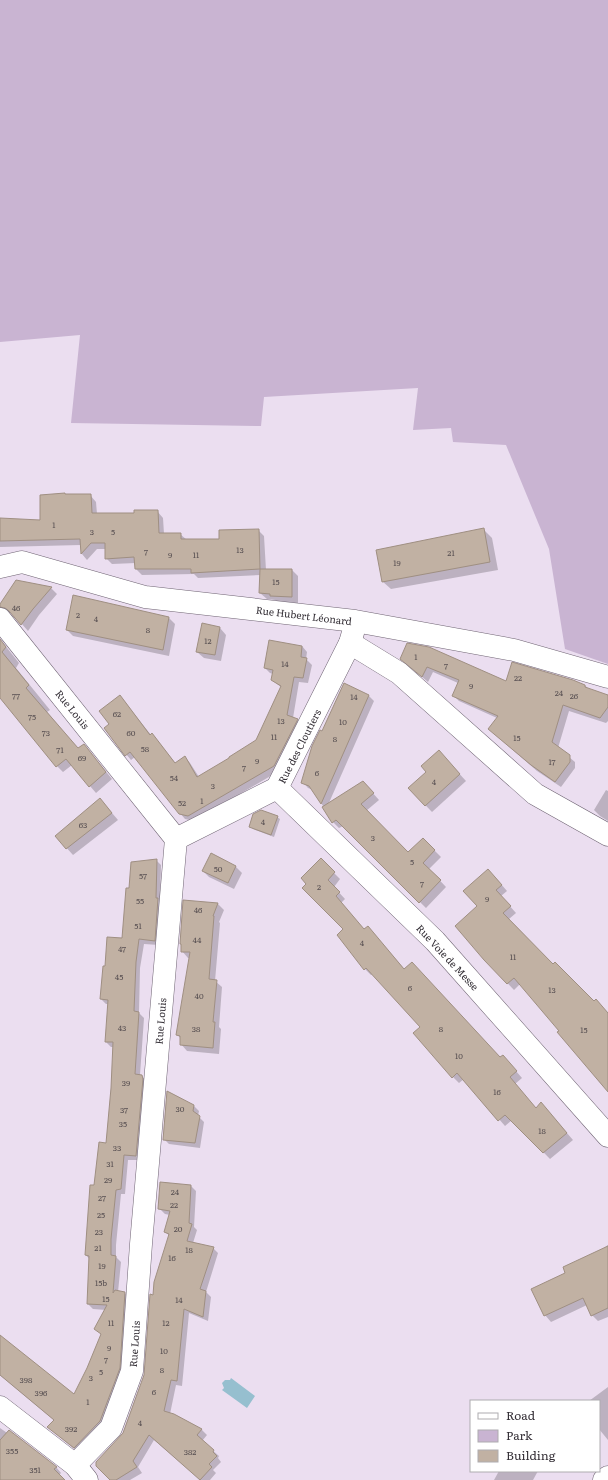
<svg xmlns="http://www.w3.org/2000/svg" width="608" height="1480" font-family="Literata,serif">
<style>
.green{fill:#c9b4d2}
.water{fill:#96bfcf}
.shadow{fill:#0003}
.building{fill:#c1b1a3;stroke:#9f8f82}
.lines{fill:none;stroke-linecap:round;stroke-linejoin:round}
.minor-casing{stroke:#6f6473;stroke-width:23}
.tertiary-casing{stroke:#6f6473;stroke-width:23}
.minor{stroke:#fff;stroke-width:22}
.tertiary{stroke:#fff;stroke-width:22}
.labels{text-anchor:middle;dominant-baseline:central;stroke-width:4;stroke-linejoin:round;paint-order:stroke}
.number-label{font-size:8px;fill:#585052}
.street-label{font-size:10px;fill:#353037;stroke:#fff}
</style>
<rect width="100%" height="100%" fill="#ebdef0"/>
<path class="green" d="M0,0H608V664L565,649L549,549L506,445L453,442L451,428L413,430L418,388L264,397L261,426L71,423L80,335L0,342Z"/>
<path class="water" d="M231,1378L255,1396L247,1408L222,1390L224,1388L222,1383L225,1380H230Z"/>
<g class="shadow">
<path d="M90,495L96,502L97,514H135L157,511L163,518L164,534H180L187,540H220L258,530L264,536L266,570H292L298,576V603L277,602L275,600L267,599L260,593L261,575L198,578L194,574L142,575L136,569V563L112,564L106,558V549H97L87,560L82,554L81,545L0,547V519L41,521Z"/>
<path d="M484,530L492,538L498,570L391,589L382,581Z"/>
<path d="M17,581L51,588L57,594L39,615L28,631L14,615L11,613H5L0,608V605Z"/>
<path d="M74,596L169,618L175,624L169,656L73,636L67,630Z"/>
<path d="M203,625L220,628L226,635L221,661L204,658L197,652Z"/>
<path d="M0,639L19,663L16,668L50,710L47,712L78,749L84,745L90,752L112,779L96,793L72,765L63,772L57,766L0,696Z"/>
<path d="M302,646L307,652L306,659L312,665L308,683L299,682L293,718L297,720L302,725L279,771L194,821L185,819L180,813L135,757L131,760L105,729L110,725L120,696L151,735L157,740L176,764L185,757L190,763L199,777L231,759L256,741L282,688L272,680L273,674L270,673L265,668Z"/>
<path d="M401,659L507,682L585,685L589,690L608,696V721L606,723L569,711L558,748L575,762V768L561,787L537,771L489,729L497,718L459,701L453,695L458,683L433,672L428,682Z"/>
<path d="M344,685L369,696L374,701L328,805L363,782L379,800L366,811L408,854L423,839L441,857L429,869L446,887L426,908L343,826L339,828L333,822L313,790L308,788L303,782L323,732Z"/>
<path d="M445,758L466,781L432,812L409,788Z"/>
<path d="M606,790L608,791V821L600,816L594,810Z"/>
<path d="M106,806L118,820L73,855L56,836Z"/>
<path d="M277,817L280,819L274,837L253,829L250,826Z"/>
<path d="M156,860L161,865L159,945L144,944L140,968L139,1013L144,1018L140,1075L147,1081L140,1160H128L125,1194H121L116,1245V1257L121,1262L118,1292L125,1293L130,1298L124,1374L105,1426L79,1453L48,1427L55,1421L0,1375V1337L74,1396L88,1368L102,1334L106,1310L93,1309L88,1304L90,1260L86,1255L95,1186L107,1144L112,1089L114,1047H111L106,1042L109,1004H106L101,999L123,939L130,889Z"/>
<path d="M321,860L340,879L334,887L345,899L341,903L364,930L368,927L405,970L500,1059L509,1063L522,1078L515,1084L536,1109L547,1110L573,1140L550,1159L512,1120L505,1126L464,1079L459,1083L453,1077L422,1027L373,974L371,975L365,969L344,929Z"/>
<path d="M235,866L242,873L234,889L209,877L203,871Z"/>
<path d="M494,876L507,891L501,896L516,913L509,919L553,965L594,1002L596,1000L608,1013V1091L596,1078H597L560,1031L520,984L514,990L485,960L479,906Z"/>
<path d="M184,901L218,904L224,910L219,922L220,923L215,981L222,987L219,1027L221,1029L219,1054L187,1051L181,1044V1039L177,1034L190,958H188L182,951Z"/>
<path d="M194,1106L199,1111L198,1116L204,1122L200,1148L169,1144L164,1139Z"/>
<path d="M191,1186L196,1191L194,1227L197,1230L193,1243L213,1248L218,1253L206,1292L211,1297L208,1321L189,1313L182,1386L176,1385L170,1414L202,1430L207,1435L202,1441L219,1456L218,1458L221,1462L213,1470L216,1473L210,1480H201L154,1440L138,1467L142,1473L130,1480H111L123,1433L145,1375L154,1296L170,1236L165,1232L170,1215L165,1214L160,1209Z"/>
<path d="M608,1245V1317L598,1321L592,1315L587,1305L551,1322L545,1315L567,1274Z"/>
<path d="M608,1387V1440L599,1429V1401H589Z"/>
<path d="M0,1428L56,1467L61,1473L59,1475L64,1480H0Z"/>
<path d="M499,1471H538L533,1480H494Z"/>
</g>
<g class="building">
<path d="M65,493V494H91L92,513H134V510H158L159,533H181V539H219V530L259,529L260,569L191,573V569H135L134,557L105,559V543H91L81,554L80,539L0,541V518L40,520V495Z"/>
<path d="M484,528L490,562L382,582L376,550Z"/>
<path d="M260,569H292V597L270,596V594L259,593Z"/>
<path d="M16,580L52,587L33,609L21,625L9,611L5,608L0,607V604Z"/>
<path d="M73,595L169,617L163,650L66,630Z"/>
<path d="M202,623L220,627L215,655L196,652Z"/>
<path d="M0,639L6,647L2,652L29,685L26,688L78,748L84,744L106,772L89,787L66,759L56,767L0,698Z"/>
<path d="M269,640L302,646L301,657L307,658L303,678L294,677L287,715L298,719L274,766L188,816L179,814L130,752L125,756L104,728L109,724L99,711L120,695L150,735L152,733L175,763L185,756L197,777L229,758V757L256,740L281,686L271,680L273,670L264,668Z"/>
<path d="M407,643L429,647L506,681L512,662L573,680L585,685V687L608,695V707L600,718L563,705L552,742L570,755V762L555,782L531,765L488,729L498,716L452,696L459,680L427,667L422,677L400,659Z"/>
<path d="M344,683L369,695L321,804L309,786L301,783L312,746L320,730L322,731Z"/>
<path d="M439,750L460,774L425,806L408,788L426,772L421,766Z"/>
<path d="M363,781L374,793L361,804L408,852L423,838L435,850L423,863L441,880L419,903L336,820L332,823L322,807Z"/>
<path d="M100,798L112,813L66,849L55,836Z"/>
<path d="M261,810L278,816L271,835L249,827L253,814Z"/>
<path d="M211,853L236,866L228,883L202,871Z"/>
<path d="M321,858L335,872L328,880L340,892L336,896L364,929L368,926L404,969L412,962L500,1057L503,1055L517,1071L510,1077L536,1108L541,1102L567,1133L543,1153L505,1115L498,1121L457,1073L452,1078L413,1033L420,1027L366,968L364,970L337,935L343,929L302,888L306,884L301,878Z"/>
<path d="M157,859L156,898H158L155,941L139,939L136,962L134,1011L139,1012L135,1074L142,1075L143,1079L136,1156L124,1155L121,1189L116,1190L111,1239V1255L116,1256L113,1293L115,1290L125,1292L120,1368L100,1421L74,1448L47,1427L54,1420L0,1375V1335L74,1394L87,1368L101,1334L94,1329L107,1305L87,1304L89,1256L85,1255L90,1185H94L99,1142L106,1143L111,1088L113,1042H105L108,1000L100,999L103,966H105L107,937L122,938L126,888H129L131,862Z"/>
<path d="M488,869L502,885L496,890L511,906L503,913L553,964L555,962L594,1001L596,999L608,1013V1092L557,1032L559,1031L514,978L507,984L484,960L455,926L477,906L463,891Z"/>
<path d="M183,900L218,903L213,916H214L209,979L217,980L213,1022H215L213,1048L180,1045V1036L176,1035L190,952H181V944H180Z"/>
<path d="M167,1091L194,1105L193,1111L200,1116L195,1143L163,1140Z"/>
<path d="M160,1182L191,1185L189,1223L192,1224L187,1241L214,1247L200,1289L206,1291L203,1317L184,1309L177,1381L171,1380L164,1411L174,1414L202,1429L197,1435L214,1450L213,1452L217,1456L209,1464L212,1467L200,1480L149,1435L133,1461L137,1467L116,1480H110L96,1466V1462L123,1433L144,1375L150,1294L153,1295L154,1282L169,1234L164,1232L170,1211L158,1209Z"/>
<path d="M608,1246V1308L591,1316L583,1298L544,1316L531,1289L565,1273L563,1267Z"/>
<path d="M9,1430L57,1467L54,1469L65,1480H0V1440Z"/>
</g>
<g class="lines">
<defs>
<g id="minor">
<path d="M0,567L22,562L145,597L355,621L514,650L608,677"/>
<path d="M0,619L176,839L141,1244L132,1371L111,1428L75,1465"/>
<path d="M350,643L399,673L535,794L608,835"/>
<path d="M277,788L435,941L608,1136"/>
<path d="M176,839L277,788L350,643L354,629"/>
<path d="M604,1480L608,1477"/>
</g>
<path id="tertiary" d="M0,1407L75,1465L87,1480"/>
</defs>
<use href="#minor" class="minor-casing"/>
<use href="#tertiary" class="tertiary-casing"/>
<use href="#minor" class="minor"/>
<use href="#tertiary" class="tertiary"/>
</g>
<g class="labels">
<g class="number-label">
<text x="54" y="524">1</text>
<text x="92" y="531">3</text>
<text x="113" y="531">5</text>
<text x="240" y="549">13</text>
<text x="146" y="551">7</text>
<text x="451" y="552">21</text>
<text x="170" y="554">9</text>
<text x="196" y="554">11</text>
<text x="397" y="562">19</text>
<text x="276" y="581">15</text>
<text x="16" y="607">46</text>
<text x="78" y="614">2</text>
<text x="96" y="618">4</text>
<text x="148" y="629">8</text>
<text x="208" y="640">12</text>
<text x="416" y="656">1</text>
<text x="285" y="663">14</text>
<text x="446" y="665">7</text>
<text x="518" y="677">22</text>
<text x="471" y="685">9</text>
<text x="559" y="692">24</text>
<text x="16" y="695">77</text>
<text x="574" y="695">26</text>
<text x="354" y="696">14</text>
<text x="117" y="713">62</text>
<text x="32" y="716">75</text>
<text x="281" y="720">13</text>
<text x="343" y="721">10</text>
<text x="46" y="732">73</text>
<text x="131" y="732">60</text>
<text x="274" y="736">11</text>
<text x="517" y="737">15</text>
<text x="335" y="738">8</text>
<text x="145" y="748">58</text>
<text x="60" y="749">71</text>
<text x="82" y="757">69</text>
<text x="257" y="760">9</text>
<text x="552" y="761">17</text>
<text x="244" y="767">7</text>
<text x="317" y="772">6</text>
<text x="174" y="777">54</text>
<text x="434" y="781">4</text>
<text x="213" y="785">3</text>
<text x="202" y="800">1</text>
<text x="182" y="802">52</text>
<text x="263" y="821">4</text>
<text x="83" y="824">63</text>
<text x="373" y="837">3</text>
<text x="412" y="861">5</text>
<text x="218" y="868">50</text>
<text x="143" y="875">57</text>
<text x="422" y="883">7</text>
<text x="319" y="886">2</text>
<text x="487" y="898">9</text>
<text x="140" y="900">55</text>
<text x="198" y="909">46</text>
<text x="138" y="925">51</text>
<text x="197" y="939">44</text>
<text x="362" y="942">4</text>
<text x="122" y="948">47</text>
<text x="513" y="956">11</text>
<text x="119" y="976">45</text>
<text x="410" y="987">6</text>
<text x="552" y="989">13</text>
<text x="199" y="995">40</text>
<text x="122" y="1027">43</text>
<text x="196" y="1028">38</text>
<text x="441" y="1028">8</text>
<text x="584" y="1029">15</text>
<text x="459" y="1055">10</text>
<text x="126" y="1082">39</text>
<text x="497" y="1091">16</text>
<text x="180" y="1108">30</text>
<text x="124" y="1109">37</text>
<text x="123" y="1123">35</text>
<text x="542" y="1130">18</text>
<text x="117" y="1147">33</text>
<text x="110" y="1163">31</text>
<text x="108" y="1179">29</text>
<text x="175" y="1191">24</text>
<text x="102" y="1197">27</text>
<text x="174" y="1204">22</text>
<text x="101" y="1214">25</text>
<text x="178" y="1228">20</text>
<text x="99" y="1231">23</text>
<text x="98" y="1247">21</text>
<text x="189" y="1249">18</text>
<text x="172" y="1257">16</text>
<text x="102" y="1265">19</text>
<text x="101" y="1282">15b</text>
<text x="106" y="1298">15</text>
<text x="179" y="1299">14</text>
<text x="111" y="1322">11</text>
<text x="166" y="1322">12</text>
<text x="109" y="1347">9</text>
<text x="164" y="1350">10</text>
<text x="106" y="1359">7</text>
<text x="162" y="1369">8</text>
<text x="101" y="1371">5</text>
<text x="91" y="1377">3</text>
<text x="26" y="1379">398</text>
<text x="154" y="1391">6</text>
<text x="41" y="1392">396</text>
<text x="88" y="1401">1</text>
<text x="140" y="1422">4</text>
<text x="71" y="1428">392</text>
<text x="12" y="1450">355</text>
<text x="190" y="1451">382</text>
<text x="35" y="1469">351</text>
</g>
<g class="street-label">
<text transform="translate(304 615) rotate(7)">Rue Hubert Léonard</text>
<text transform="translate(73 709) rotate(51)">Rue Louis</text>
<text transform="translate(299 746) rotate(-63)">Rue des Cloutiers</text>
<text transform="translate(448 957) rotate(47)">Rue Voie de Messe</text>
<text transform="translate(160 1021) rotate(-85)">Rue Louis</text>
<text transform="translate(134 1344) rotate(-86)">Rue Louis</text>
</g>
</g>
<rect x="470" y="1400" width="130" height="72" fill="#ffffff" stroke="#aeacaf"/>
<rect x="478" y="1413" width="20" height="6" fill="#ffffff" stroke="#aeacaf"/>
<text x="506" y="1420" font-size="12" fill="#353037">Road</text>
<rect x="478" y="1430" width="20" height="12" fill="#c9b4d2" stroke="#aeacaf"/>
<text x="506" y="1440" font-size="12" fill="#353037">Park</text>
<rect x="478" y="1450" width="20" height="12" fill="#c1b1a3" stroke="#aeacaf"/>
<text x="506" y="1460" font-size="12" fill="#353037">Building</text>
</svg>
